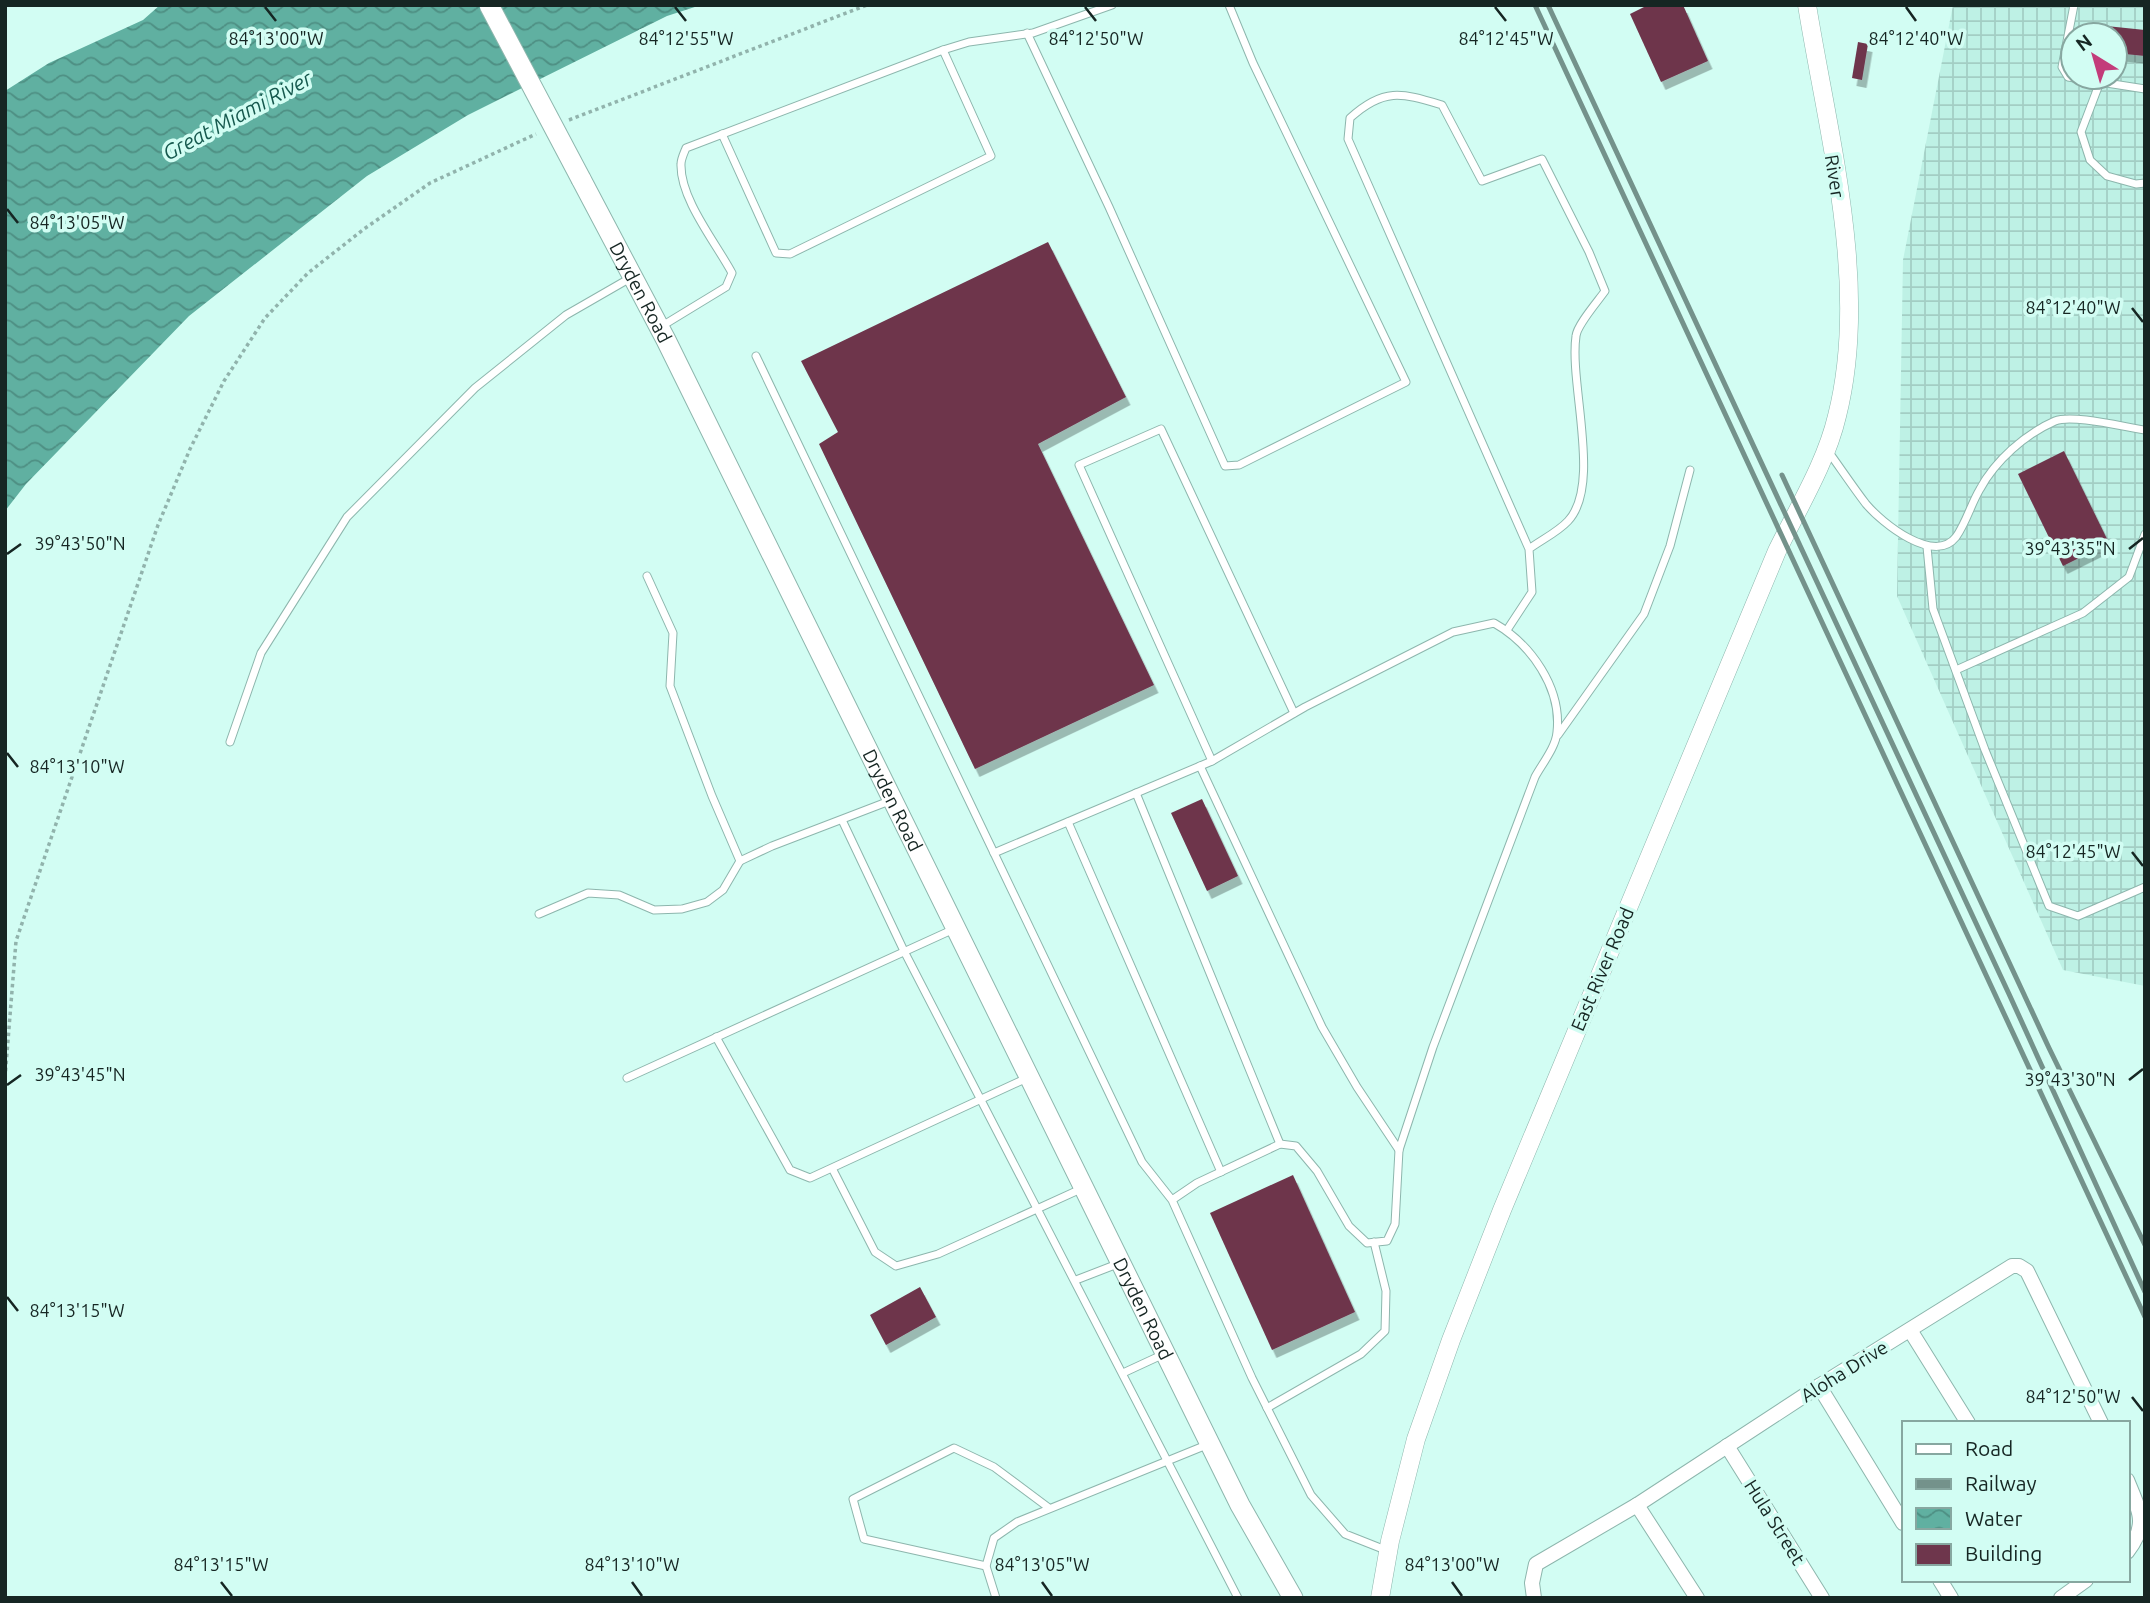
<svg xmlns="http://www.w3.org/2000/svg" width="2150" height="1603" font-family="Ubuntu,sans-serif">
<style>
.industrial{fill:url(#industrial-grid);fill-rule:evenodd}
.water{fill:url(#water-waves)}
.building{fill:#6e364c;filter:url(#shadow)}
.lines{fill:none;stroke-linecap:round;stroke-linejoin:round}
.service-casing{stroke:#8db6ad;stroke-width:9}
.minor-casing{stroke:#8db6ad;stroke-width:16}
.tertiary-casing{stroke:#8db6ad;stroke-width:19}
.secondary-casing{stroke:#8db6ad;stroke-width:21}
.path{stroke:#91b3ac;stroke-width:3.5;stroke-dasharray:3.5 3.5;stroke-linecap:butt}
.service{stroke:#fff;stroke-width:7}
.minor{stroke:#fff;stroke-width:14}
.tertiary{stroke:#fff;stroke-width:18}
.secondary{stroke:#fff;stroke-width:19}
.rail{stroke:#74928b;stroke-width:5}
.secondary-bridge-casing{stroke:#8db6ad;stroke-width:21;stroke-linecap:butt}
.secondary-bridge{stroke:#fff;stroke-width:19}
.ticks{fill:none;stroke:#162623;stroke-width:2.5}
.labels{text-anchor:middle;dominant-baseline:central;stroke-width:7;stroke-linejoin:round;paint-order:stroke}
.street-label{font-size:19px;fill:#162623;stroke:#d2fdf3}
.water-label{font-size:21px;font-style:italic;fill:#16594e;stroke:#d2fdf3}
.ticks-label{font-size:18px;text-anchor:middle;fill:#162623;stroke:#d2fdf3;stroke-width:7;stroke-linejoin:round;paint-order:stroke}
</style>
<defs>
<pattern id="industrial-grid" width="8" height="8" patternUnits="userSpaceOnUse" patternTransform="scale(1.75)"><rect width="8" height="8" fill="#bef1e5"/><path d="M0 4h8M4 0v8" fill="none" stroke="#a3cec4"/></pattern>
<pattern id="water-waves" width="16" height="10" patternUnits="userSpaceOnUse" patternTransform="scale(1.75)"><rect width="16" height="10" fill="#60b0a1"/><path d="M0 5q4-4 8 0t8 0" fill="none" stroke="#4e8f83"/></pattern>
<filter id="shadow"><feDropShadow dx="4.5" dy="8" stdDeviation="0" flood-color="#0004"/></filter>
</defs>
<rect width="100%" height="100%" fill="#d2fdf3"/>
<path class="industrial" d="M1953,5H2145V986L2063,970L1897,596L1903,260ZM2073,35H2115V77H2073Z"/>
<path class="water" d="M160,5H701L667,16L468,115L367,176L189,316L26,484L5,511V91L49,63L143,20Z"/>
<g class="building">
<path d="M1648,5H1683L1708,61L1661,82L1630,14Z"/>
<path d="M2087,24L2145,30V56L2115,53V35H2086Z"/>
<path d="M1858,42L1868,44L1862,80L1852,78Z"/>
<path d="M1048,242L1126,397L1038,444L1154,685L975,769L819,444L838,432L801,361Z"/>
<path d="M2064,451L2109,543L2063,566L2018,474Z"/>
<path d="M1202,799L1238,876L1207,891L1171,813Z"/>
<path d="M1293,1175L1355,1312L1272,1350L1210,1213Z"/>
<path d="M920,1287L936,1317L886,1345L870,1315Z"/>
</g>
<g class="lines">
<defs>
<g id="service">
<path d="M2074,5L2062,67L2068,77L2145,89"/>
<path d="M1027,33L1109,207L1225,466L1239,465L1406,382L1253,63L1229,5"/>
<path d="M2100,82L2081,132L2090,160L2107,176L2136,184L2145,183"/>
<path d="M722,134L776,253L790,254L991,156L943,50"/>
<path d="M662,326L726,287L732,273C716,243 680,199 681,164C681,159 684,153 686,148L943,50L969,42L1033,33L1112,5"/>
<path d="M756,356L994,853"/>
<path d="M1828,451C1841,469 1853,487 1866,504C1882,523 1934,565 1956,537C1966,523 1971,504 1980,489C1995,461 2025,434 2055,421C2072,414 2124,427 2145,430"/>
<path d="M1927,547L1933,609L1985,750L2049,906L2078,916L2145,887"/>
<path d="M647,576L673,633L670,686L712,796L740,861L772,846L892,800"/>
<path d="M1507,630L1532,592L1529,549L1348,139L1350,118C1384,87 1402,93 1442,105L1482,181L1542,159L1589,252L1605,291C1598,301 1577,325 1576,336C1569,384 1602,485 1568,521C1558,532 1541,540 1529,549"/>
<path d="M1956,670L2083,613L2129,577L2145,534"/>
<path d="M1558,735L1644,614L1670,546L1690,470"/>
<path d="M230,742L261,653L347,517L475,388L566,315L632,277"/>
<path d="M1212,761L1079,465L1161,429L1294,713"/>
<path d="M1200,766L1322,1027L1357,1087L1399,1150"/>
<path d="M1136,793L1280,1144"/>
<path d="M842,820L904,951L1238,1598"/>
<path d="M1068,822L1221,1172"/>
<path d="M539,914L588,893L619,895L654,910L682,909L707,902L723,890L740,861"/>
<path d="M716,1037L790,1170L810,1178L1027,1078"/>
<path d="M627,1078L954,929"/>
<path d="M833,1170L875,1252L896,1266L938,1254L1083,1188"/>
<path d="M1172,1200L1142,1162L994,853L1212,761L1305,707L1453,632L1494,623C1531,644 1562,688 1557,732C1556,747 1542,764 1535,777L1433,1047L1399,1150L1395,1224L1387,1241L1367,1243L1349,1226L1317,1171L1296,1146L1280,1144L1197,1183L1172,1200L1252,1378L1311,1495L1345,1534L1388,1551"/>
<path d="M1076,1280L1120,1263"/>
<path d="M1123,1373L1164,1354"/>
<path d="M1267,1408L1361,1354L1385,1331L1386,1291L1374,1242"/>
<path d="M986,1566L864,1539L853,1499L954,1448L994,1467L1049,1508"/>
<path d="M996,1598L986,1566L994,1538L1017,1522L1209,1444"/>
</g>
<g id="minor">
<path d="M1910,1330L1968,1423"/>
<path d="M1819,1386L1903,1523"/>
<path d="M1727,1446L1822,1598"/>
<path d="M2127,1480C2139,1510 2149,1524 2127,1552"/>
<path d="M1637,1505L1697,1598"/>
<path d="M1940,1580L1951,1598"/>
<path d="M1534,1598L1532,1583L1536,1564L1637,1505L1819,1386L2012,1266H2019L2027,1271L2101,1423"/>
<path d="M2061,1598L2086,1580"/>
</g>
<path id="tertiary" d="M1380,1598L1390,1541L1416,1439L1451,1340L1502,1210L1777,551C1798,508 1826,463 1837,416C1870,286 1828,135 1807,5"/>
<g id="secondary">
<path id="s1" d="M581,179L666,340L1240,1505L1293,1598"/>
</g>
</defs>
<use href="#service" class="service-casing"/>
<use href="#minor" class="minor-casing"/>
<use href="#tertiary" class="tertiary-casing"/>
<use href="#secondary" class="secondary-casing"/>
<g class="path">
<path d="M569,120L867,5"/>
<path d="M5,1078L16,941L158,525L190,449L224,381L265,318L308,273L364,229L430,183L536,134"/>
</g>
<use href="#service" class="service"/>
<use href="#minor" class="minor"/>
<use href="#tertiary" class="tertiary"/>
<use href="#secondary" class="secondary"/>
<g class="rail">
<path d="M1535,5L2145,1317"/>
<path d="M1548,5L2009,994L2145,1292"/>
<path d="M1782,475L2049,1048L2145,1245"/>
</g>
<defs>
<path id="secondary-bridge" d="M489,5L581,179"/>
</defs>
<use href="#secondary-bridge" class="secondary-bridge-casing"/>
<use href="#secondary-bridge" class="secondary-bridge"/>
</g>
<path class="ticks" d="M265,7L276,21M675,7L686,21M1085,7L1096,21M1495,7L1506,21M1906,7L1916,21M7,209L18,223M2132,308L2143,322M2129,549L2143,538M7,554L21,544M7,753L18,767M2132,852L2143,866M2129,1080L2143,1069M7,1085L21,1075M7,1297L18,1311M2132,1397L2143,1411M221,1582L232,1596M632,1582L642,1596M1042,1582L1052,1596M1452,1582L1462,1596"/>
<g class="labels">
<g class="street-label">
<text transform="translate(1835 176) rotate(81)">River</text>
<text stroke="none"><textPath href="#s1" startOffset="128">Dryden Road</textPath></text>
<text stroke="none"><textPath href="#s1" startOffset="695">Dryden Road</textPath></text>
<text transform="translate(1602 969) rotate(-67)">East River Road</text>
<text stroke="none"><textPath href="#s1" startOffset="1262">Dryden Road</textPath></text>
<text transform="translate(1844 1371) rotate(-32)">Aloha Drive</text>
<text transform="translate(1775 1522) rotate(58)">Hula Street</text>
</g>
<g class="water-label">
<text transform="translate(237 115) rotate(-28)">Great Miami River</text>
</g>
</g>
<g class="ticks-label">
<text x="1916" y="45">84°12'40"W</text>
<text x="276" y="45">84°13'00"W</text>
<text x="686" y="45">84°12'55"W</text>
<text x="1096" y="45">84°12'50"W</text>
<text x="1506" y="45">84°12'45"W</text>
<text x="77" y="229">84°13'05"W</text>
<text x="2073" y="314">84°12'40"W</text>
<text x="80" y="550">39°43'50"N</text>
<text x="2070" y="555">39°43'35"N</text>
<text x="77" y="773">84°13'10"W</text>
<text x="2073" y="858">84°12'45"W</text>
<text x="80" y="1081">39°43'45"N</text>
<text x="2070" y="1086">39°43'30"N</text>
<text x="77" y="1317">84°13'15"W</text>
<text x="2073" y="1403">84°12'50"W</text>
<text x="221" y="1571">84°13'15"W</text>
<text x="632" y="1571">84°13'10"W</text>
<text x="1042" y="1571">84°13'05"W</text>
<text x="1452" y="1571">84°13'00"W</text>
</g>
<rect width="2150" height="1603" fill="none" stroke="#162623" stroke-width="14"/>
<rect x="1902" y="1421" width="228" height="161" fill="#d2fdf3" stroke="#87a7a0" stroke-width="2"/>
<rect x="1916" y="1444" width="35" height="10" fill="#ffffff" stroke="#87a7a0" stroke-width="2"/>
<text x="1965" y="1456" font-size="21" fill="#162623">Road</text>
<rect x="1916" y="1479" width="35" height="10" fill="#74928b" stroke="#87a7a0" stroke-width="2"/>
<text x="1965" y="1491" font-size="21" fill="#162623">Railway</text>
<rect x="1916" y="1508" width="35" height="21" fill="url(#water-waves)" stroke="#87a7a0" stroke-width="2"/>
<text x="1965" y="1526" font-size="21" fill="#162623">Water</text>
<rect x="1916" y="1544" width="35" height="21" fill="#6e364c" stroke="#87a7a0" stroke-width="2"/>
<text x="1965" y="1561" font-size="21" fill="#162623">Building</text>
<g transform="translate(2094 56) rotate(323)"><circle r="33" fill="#d2fdf3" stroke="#87a7a0" stroke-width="2"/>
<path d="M0-5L12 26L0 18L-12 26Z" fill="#c33c7a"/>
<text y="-10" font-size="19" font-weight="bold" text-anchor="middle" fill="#162623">N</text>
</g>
</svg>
